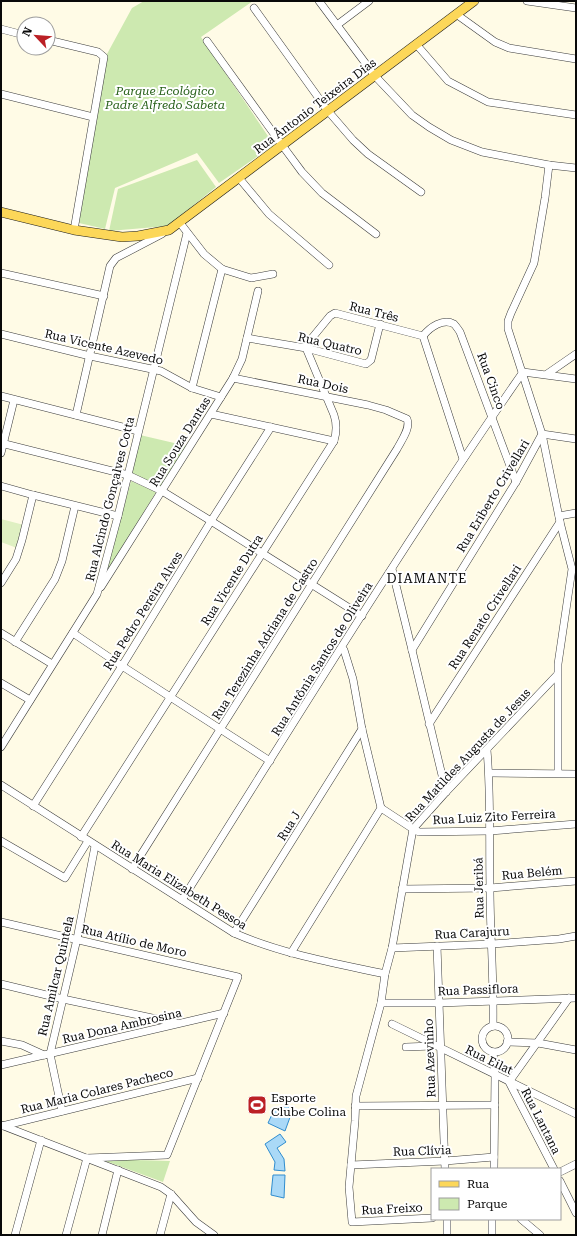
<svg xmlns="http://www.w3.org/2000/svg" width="577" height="1236" font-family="'Roboto Serif',serif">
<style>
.green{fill:#cde9b0}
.pitch{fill:#dff0c2}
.water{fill:#aad9f7;stroke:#308dcf}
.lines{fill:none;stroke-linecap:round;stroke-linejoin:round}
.minor-casing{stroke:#3c3c3c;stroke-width:8}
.major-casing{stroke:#1a1a1a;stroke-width:10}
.minor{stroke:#fff;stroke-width:7}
.major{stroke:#fcd759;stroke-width:9}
.labels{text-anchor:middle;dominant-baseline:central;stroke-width:4;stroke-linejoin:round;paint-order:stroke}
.park-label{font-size:12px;font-style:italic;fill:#28611a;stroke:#fff}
.street-label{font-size:12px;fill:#090909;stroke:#fff}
.poi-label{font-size:12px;fill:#090909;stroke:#fff;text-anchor:start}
.neighbourhood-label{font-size:13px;letter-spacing:1px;fill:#090909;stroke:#fff}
</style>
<rect width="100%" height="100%" fill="#fffbe6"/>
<g class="green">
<path d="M144,1H253L201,37L274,145L219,183L197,153L115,188L105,229L79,223L107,54L132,8Z"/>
<path d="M197,160L216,187L168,226L109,231L118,189Z"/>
<path d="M140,435L187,446L161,488L131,473Z"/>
<path d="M131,481L156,492L105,576Z"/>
<path d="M100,1159L170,1161L163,1182Z"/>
</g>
<path class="pitch" d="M1,519L24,525L17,548L1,542Z"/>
<g class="water">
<path d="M285,1105L293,1109L285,1131L268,1123L275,1108L281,1110Z"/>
<path d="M280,1134L286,1142L277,1148L284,1159L285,1171L274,1170L275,1162L265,1144Z"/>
<path d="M273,1175H285L284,1198L271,1195Z"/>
</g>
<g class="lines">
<defs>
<g id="minor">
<path d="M319,1L375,76L412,115L429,127L451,140L482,152L549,165L576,168"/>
<path d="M527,1L576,8"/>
<path d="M254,8L328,111L353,140L368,154L421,192"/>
<path d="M456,14L495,42L509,48L576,59"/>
<path d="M337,25L369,1"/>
<path d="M1,29L24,35"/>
<path d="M48,40L98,52L104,57L74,230"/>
<path d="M207,41L282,145L302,172L322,193L376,234"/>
<path d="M416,44L448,81L488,102L576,115"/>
<path d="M1,94L93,117"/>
<path d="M549,165L545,198L534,263L511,313L508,321V329L542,434L560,522L572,569L558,664V773"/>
<path d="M239,178L269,214L329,265"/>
<path d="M180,223L204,254L222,269L251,278L273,274"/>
<path d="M1,273L104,296"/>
<path d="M1,334L90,356L161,371L192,388L221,397"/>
<path d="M423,336C430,327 443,318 454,324C456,326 458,329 460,332L516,482"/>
<path d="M423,336L463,459"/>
<path d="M247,338L306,348L366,364L371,360L380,324"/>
<path d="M523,372L576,379"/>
<path d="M547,374L576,354"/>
<path d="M192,388L222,269"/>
<path d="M1,396L138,431"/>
<path d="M211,414L334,441"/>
<path d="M76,415L110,266L116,258L162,234"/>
<path d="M1,443L128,475L162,491L211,521L362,616"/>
<path d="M1,453L14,400"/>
<path d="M1,486L33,495L118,516"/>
<path d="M559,516L576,513"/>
<path d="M392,569L412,650L446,792"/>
<path d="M1,583L16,559L22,540L33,495"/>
<path d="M101,587L233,378L242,359L258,291"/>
<path d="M1,633L52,664"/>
<path d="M73,633L122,666L270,761"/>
<path d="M15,642L55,579L62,561L75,506"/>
<path d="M342,648L344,650L353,679L362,729L381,808L413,829L419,832L490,831L576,824"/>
<path d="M412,650L516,482L542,434L576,439"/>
<path d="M1,683L30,700"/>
<path d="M429,724L560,522"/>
<path d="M1,747L97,594L118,516L187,233"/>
<path d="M487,750C491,796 489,841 490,887C490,933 494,980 493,1026"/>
<path d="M489,773L576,774"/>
<path d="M1,785L234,933C282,954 334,963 385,974"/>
<path d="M33,806L122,666L211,521L271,427"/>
<path d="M81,837L334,441C337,431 337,424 334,415L306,348L307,344L330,316L335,313L423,336"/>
<path d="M1,841L65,878L88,841"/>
<path d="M132,869L397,449C401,441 411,428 407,419L386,410L368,405L233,378"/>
<path d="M402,889L490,888L576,881"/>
<path d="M182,900C294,723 403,544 523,372"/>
<path d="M1,922L238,977L167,1155L87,1158"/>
<path d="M234,933L362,729"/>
<path d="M437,946L445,1169"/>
<path d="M392,948L492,944L559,939L576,936"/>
<path d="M291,953L381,808"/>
<path d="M1,984L63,999L176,1023"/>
<path d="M381,1003H439L576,998"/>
<path d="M392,1024L576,1114"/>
<circle cx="495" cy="1039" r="13"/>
<path d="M1,1041L22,1045L44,1055"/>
<path d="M507,1042L538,1043L576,1050"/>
<path d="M406,1047L433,1046"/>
<path d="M493,1052L495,1075L494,1169"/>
<path d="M1,1065L224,1013"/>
<path d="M355,1106L495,1105"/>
<path d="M62,1111L50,1054L77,939L95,846"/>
<path d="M1,1125L161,1187L171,1194L196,1222L214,1235"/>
<path d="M2,1126L198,1078"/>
<path d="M351,1165L445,1161L494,1157"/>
<path d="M554,1169L509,1082L569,998"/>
<path d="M560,1172L576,1164"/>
<path d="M560,1181L576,1213"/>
<path d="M432,1218L352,1222L349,1187L355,1121L356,1096L381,1003L385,974L392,948L413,829L446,792L557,675"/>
<path d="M447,1219V1235"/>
<path d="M521,1219L540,1235"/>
<path d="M15,1235L41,1140"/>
<path d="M66,1235L87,1158"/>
<path d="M102,1235L118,1170"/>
<path d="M160,1235L171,1194"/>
<path d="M492,1235V1219"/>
</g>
<path id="major" d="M1,212L74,230L122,237L138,236L169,230L474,1"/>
</defs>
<use href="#minor" class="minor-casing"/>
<use href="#major" class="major-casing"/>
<use href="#minor" class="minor"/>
<use href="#major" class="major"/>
</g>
<defs>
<symbol id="stadium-square" viewBox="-11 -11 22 22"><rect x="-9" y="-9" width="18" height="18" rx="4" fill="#bb2025" stroke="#fff"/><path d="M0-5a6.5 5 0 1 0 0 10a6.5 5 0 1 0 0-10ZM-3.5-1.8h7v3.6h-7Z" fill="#fff"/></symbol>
</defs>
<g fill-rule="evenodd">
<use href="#stadium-square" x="246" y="1094" width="22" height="22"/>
</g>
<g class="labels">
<g class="park-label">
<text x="165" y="91">Parque Ecológico<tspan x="165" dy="14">Padre Alfredo Sabeta</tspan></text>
</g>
<g class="street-label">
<text transform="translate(315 106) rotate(-37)">Rua Ântonio Teixeira Dias</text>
<text transform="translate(374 312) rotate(14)">Rua Três</text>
<text transform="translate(330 344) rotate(13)">Rua Quatro</text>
<text transform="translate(104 347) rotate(13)">Rua Vicente Azevedo</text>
<text transform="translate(491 381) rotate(70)">Rua Cinco</text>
<text transform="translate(323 384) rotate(12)">Rua Dois</text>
<text transform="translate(180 442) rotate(-58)">Rua Souza Dantas</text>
<text transform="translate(493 496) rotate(-59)">Rua Eriberto Crivellari</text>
<text transform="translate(110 499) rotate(-76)">Rua Alcindo Gonçalves Cotta</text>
<text transform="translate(232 580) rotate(-58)">Rua Vicente Dutra</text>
<text transform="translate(143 611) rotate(-58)">Rua Pedro Pereira Alves</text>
<text transform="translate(485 617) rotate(-57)">Rua Renato Crivellari</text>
<text transform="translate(265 639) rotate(-58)">Rua Terezinha Adriana de Castro</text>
<text transform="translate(322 659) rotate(-58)">Rua Antônia Santos de Oliveira</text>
<text transform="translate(468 755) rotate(-47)">Rua Matildes Augusta de Jesus</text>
<text transform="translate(494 817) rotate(-3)">Rua Luiz Zito Ferreira</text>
<text transform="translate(289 826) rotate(-58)">Rua J</text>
<text transform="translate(532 873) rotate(-5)">Rua Belém</text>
<text transform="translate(179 885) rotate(32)">Rua Maria Elizabeth Pessoa</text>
<text transform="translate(479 888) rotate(-91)">Rua Jeribá</text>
<text transform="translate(472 933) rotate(-3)">Rua Carajuru</text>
<text transform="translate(134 941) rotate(13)">Rua Atílio de Moro</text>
<text transform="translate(56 976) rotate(-77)">Rua Amilcar Quintela</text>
<text transform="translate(478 990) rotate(-2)">Rua Passiflora</text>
<text transform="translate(122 1026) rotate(-13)">Rua Dona Ambrosina</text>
<text transform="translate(430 1058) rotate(-92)">Rua Azevinho</text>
<text transform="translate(489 1060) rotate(26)">Rua Eilat</text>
<text transform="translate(97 1091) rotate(-14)">Rua Maria Colares Pacheco</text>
<text transform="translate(541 1121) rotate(63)">Rua Lantana</text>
<text transform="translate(422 1151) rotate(-2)">Rua Clívia</text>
<text transform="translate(392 1209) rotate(-3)">Rua Freixo</text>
</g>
<g class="poi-label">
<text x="271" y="1098">Esporte<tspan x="271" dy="14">Clube Colina</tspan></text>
</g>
<g class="neighbourhood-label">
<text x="427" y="578">DIAMANTE</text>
</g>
</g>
<rect width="577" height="1236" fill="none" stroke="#090909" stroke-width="4"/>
<rect x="431" y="1168" width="130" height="52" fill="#ffffff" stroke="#9d9d9d"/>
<rect x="439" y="1181" width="20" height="6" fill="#fcd759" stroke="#9d9d9d"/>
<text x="467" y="1188" font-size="12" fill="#090909">Rua</text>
<rect x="439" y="1198" width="20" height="12" fill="#cde9b0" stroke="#9d9d9d"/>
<text x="467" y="1208" font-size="12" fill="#090909">Parque</text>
<g transform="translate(36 36) rotate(296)"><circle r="19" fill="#ffffff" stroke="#9d9d9d"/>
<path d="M0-3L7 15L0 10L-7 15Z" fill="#bb2025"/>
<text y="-6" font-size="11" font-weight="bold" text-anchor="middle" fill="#090909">N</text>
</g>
</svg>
